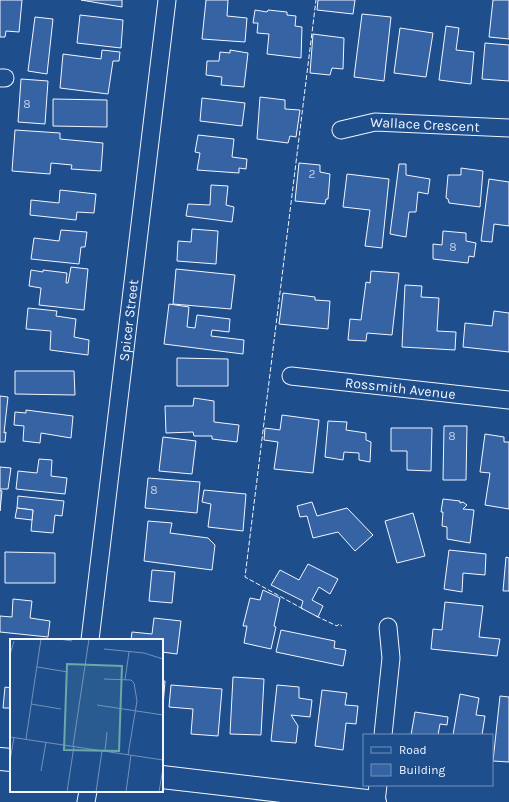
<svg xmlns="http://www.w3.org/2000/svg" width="509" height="802" font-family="Karla,sans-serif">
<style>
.building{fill:#3563a3;stroke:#f2f6ff}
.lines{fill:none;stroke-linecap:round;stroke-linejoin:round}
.minor-casing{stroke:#f2f6ff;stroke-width:19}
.primary-casing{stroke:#f2f6ff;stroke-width:24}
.minor{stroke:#1f4e8c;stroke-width:17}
.primary{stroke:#1f4e8c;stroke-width:22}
.fence{stroke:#f2f6ff;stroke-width:1;stroke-dasharray:5 2;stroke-linecap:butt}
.labels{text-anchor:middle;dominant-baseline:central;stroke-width:3;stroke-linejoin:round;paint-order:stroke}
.number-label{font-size:12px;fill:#c3d1e8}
.street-label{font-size:14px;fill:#f2f6ff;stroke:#1f4e8c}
.inset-road{fill:none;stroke:#7391ba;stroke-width:1}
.view{fill:#6aa9a8;fill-opacity:0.15;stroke:#6aa9a8;stroke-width:2}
.inset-edge{fill:none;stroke:#f2f6ff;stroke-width:2}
</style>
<rect width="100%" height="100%" fill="#1f4e8c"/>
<g class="building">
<path d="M0,0H22L19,32L6,31L5,37H0Z"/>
<path d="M81,0H122V7Z"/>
<path d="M206,0H228L227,16L247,18L245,42L202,39Z"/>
<path d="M318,0H355L353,14L317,10Z"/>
<path d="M493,0H509V39L489,37Z"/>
<path d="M255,10L267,12L268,10L287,12V15L296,16L295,26L302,27L301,58L267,54L269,34L257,33L258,23H253Z"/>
<path d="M362,14L391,17L384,81L354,77Z"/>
<path d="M80,15L123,20L121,48L77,43Z"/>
<path d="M35,17L53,19L47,74L28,71Z"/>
<path d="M446,26L459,28L456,50L474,52L471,84L439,80Z"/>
<path d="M400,28L433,33L426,77L394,73Z"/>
<path d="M313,34L344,38L343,69L332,68L330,75L310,73Z"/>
<path d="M485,43L509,45V81L482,79Z"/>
<path d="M102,50L120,52L119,61H113L108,94L60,88L63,54L101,59Z"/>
<path d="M230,50L248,53L244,87L221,85L222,77L206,75L207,61H219L220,52L230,53Z"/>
<path d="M21,79L48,81L45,124L18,122Z"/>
<path d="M260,97L285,100V109L300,110L296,137L290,136L288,143L257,139Z"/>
<path d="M202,98L245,103L242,126L200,121Z"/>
<path d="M53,99L107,100V127L53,126Z"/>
<path d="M15,130L60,133V139L103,143L101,171L71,169L72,165L51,163L50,174L12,171Z"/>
<path d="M198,135L234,139L232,157L247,159L246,169L239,168V173L197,170L200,153L195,152Z"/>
<path d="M299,163L320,165V172L330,174L328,199H326L325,204L295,201Z"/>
<path d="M399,164H406V175L430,179L428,194L418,192L416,212H409L406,237L390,234Z"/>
<path d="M461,168L483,171L480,207L449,203L448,199L446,198L448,175H461Z"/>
<path d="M347,174L389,179L382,248L365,246L370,210L343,207Z"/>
<path d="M489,179L509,182V226L494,224L492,242L481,241Z"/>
<path d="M211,185L228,186L226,205L234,207L232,222L186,216L188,204L210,205Z"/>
<path d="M60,190L96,194L94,213L77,212L76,220L30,215L31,200L59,203Z"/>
<path d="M192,229L218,231L216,264L177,261L178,241L191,242Z"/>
<path d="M61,230L87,232L85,247H81L79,264L31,259L34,238L59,241Z"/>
<path d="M443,231L466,233V241L476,243L474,257L469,256L468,263L433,259V244L442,245Z"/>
<path d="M71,267L88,269L84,310L39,305L41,288L29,286L31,270L43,272V270L67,273L66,283H68Z"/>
<path d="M176,269L235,275L231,309L173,304Z"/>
<path d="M371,271L399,273L392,335L367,333L366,341L348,340L350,319L361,320L366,282L370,283Z"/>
<path d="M405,285L422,286L421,297L439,298L437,331L456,332L455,350L402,347Z"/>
<path d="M283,293L315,297V300L330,301L328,329L279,324Z"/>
<path d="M169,304L189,307L187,327L195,328L197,315L230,319L229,332L212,330L211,336L244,340L243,354L164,344Z"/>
<path d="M28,308L57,311L56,316L76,319L74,337L89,340L88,355L50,350L51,331L26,329Z"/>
<path d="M494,311L509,313V352L463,347L465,323L492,326Z"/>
<path d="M177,358L228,359V386H177Z"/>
<path d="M15,371H74L75,395L15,394Z"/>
<path d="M0,396L8,397L4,433L6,432L5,442H0Z"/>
<path d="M194,398L214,401V422L239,425L237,442L212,439V436H194L193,432L166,433L165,406H193Z"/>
<path d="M26,410L73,416L71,438L41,433L40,443L23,441L24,426L14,425L15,412L26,413Z"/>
<path d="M282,415L319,420L313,473L274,469L278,442L264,440L265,428L280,430Z"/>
<path d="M328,421L347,422L346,430L366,433V440L371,442L370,462L359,460V453L344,452L343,460L325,457Z"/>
<path d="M444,426H467L466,480H443Z"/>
<path d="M391,428H432L431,471L407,470V451H391Z"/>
<path d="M485,434L504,437V442H509V509L485,505L490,473L480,472Z"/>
<path d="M163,437L196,441L192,474L159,471Z"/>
<path d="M39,459L52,460L51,476L67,478L65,494L16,489L18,471L37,473Z"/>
<path d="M0,467L11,468L8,489H0Z"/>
<path d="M148,478L200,482L197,513L145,508Z"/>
<path d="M0,490L2,491L0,511Z"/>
<path d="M204,490L246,494L243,531L208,527L211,504L202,502Z"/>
<path d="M18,496L64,501L62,516L55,515L53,533L31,531L33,510L17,508Z"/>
<path d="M443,499L460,501V503L463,502L467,505L463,509L474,510L470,543L447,539V527L442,526L443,512H441Z"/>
<path d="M312,502L317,516L347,508L373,535L355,551L338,532L313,538L307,516L300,517L297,506Z"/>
<path d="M17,508L33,510L32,520L15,518Z"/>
<path d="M413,513L425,556L397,563L385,521Z"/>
<path d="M148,521L172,523L170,533L208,538L215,545L212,570L144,561Z"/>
<path d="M449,550L486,554L485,575L463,573L462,592L444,589Z"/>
<path d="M5,552L55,553V583H5Z"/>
<path d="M506,557L509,558V591H503Z"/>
<path d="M308,564L338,579L330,594L319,587L312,600L323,606L318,617L301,608L303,601L271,585L280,570L299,580Z"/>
<path d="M152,570L175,572L172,603L149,601Z"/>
<path d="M263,590L280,598L274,626L276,627L271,649L244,643L247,626H243L250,598L260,600Z"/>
<path d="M13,599L32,601L30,618L50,621L48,637L0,632V616L12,617Z"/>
<path d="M445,602L483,606L479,637L500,639L497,656L431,649L433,629L442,630Z"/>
<path d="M154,618L181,621L177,654L162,652V640H131L132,632L152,634Z"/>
<path d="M281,630L335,641L334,648L346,650L343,666L276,652Z"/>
<path d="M233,677L264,679L261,735L230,734Z"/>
<path d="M162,681H165L163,706H162Z"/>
<path d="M171,685L222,689L218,736L191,734L193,709L169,707Z"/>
<path d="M277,685L299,687V698L312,700L310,717L291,715L298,726L296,743L271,741Z"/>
<path d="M5,687L11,688V708H3Z"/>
<path d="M322,690L347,693L345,705L358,706L356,724L346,723L343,750L315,746Z"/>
<path d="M460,694L479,698L476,715L485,716L482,735H453Z"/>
<path d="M500,696L509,697V762L493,761Z"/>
<path d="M415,712L448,717L447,725L440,724L438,735H411Z"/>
</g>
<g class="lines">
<defs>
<g id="minor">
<path d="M0,78H5"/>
<path id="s1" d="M341,130L375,122L509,128"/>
<path id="s2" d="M291,376L509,400"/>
<path id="s3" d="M90,640L167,0"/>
<path d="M383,735L391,658L388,627"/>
<path d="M86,802L88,791"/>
<path d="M376,802L378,785"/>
</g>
<g id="primary">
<path d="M0,759L11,760"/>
<path d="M162,777L375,802"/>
</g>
</defs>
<use href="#minor" class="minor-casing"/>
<use href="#primary" class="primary-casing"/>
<use href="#minor" class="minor"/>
<use href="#primary" class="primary"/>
<g class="fence">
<path d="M303,609L245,577L316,0"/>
<path d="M316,616L337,626L339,624L342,626"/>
</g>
</g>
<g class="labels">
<g class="number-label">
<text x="27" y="104">8</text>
<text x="312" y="174">2</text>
<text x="453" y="247">8</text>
<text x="452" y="436">8</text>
<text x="154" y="490">8</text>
</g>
<g class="street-label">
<text stroke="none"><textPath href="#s1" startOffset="85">Wallace Crescent</textPath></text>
<text stroke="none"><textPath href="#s3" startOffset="322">Spicer Street</textPath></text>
<text stroke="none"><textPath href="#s2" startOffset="110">Rossmith Avenue</textPath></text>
</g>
</g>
<g transform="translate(10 639)">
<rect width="153" height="153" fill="#1f4e8c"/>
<path class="inset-road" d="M49,0L62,2M94,10L134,14L153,20M0,16L4,2M27,28L58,33M94,40L121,41L124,44L127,62L118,116M115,41L119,13M21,65L51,70M87,66L153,76M0,98L153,121M16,100L31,0M63,107L79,0M95,112L97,93M0,122L4,98M31,132L36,103M57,153L64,107M86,153L92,112M116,153L121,116M149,153L153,129"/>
<path class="view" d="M57,25L112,27L109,112L54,111Z"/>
<rect width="153" height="153" class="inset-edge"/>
</g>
<rect x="363" y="734" width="130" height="52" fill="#1f4e8c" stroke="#7391ba"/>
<rect x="371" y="747" width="20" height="6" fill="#1f4e8c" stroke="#7391ba"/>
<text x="399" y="754" font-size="12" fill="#f2f6ff">Road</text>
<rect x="371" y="764" width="20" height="12" fill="#3563a3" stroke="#7391ba"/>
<text x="399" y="774" font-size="12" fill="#f2f6ff">Building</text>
</svg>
